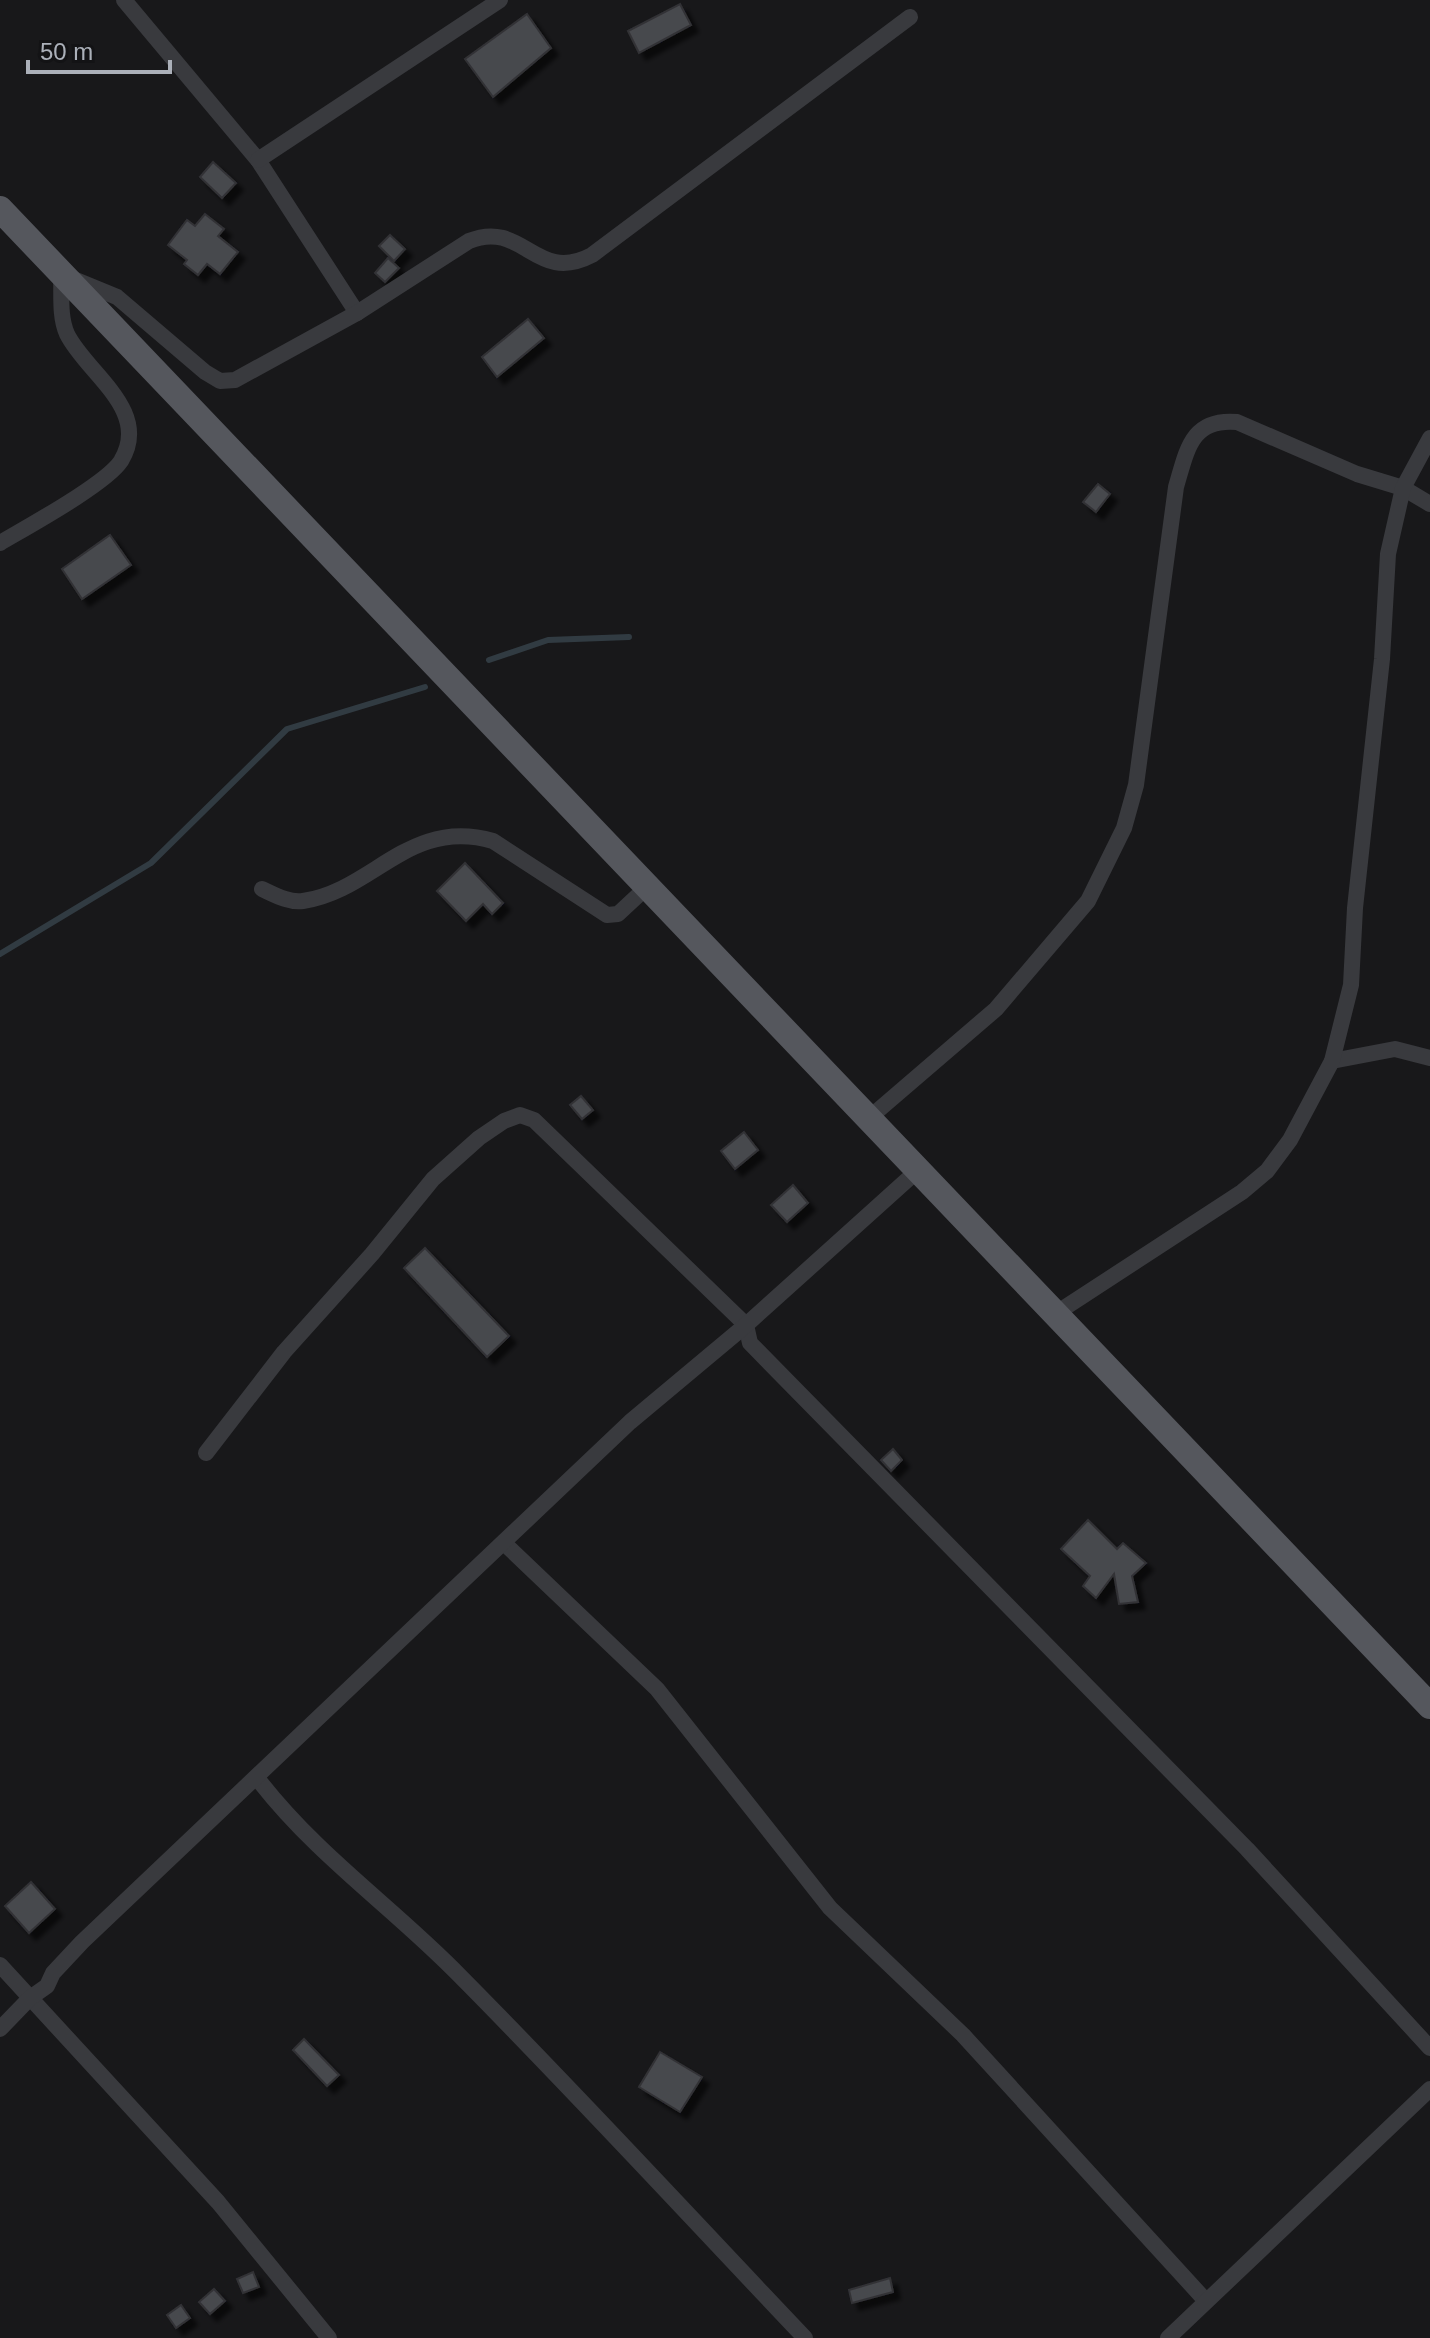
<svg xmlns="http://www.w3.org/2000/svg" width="1430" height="2338" font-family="Arial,sans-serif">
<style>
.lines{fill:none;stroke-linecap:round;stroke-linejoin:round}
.stream{stroke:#313b42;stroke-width:6}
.building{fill:#47484d;stroke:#323236;stroke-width:2;filter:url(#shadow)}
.minor{stroke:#393a3e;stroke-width:16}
.primary{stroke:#55575d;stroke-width:26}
</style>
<defs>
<filter id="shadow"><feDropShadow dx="7" dy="7" stdDeviation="2" flood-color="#0009"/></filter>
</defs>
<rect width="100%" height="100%" fill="#18181a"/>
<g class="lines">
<g class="stream">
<path d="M489,660L548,640L629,637"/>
<path d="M0,954L151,863L287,729L425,687"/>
</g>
</g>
<g class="building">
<path d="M680,4L691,25L639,53L628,31Z"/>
<path d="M527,14L551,48L493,97L465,59Z"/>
<path d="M213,162L236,183L222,198L200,177Z"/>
<path d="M205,214L224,229L218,236L238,252L220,274L207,264L198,275L184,264L187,260L168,245L187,220L195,226Z"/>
<path d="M390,235L405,249L394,261L379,246Z"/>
<path d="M388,258L399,268L385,282L375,273Z"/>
<path d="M528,319L544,338L497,377L482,357Z"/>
<path d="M1098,484L1110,494L1096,512L1083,502Z"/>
<path d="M110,535L131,565L82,599L62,569Z"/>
<path d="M465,863L503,903L492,914L483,904L466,921L437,891Z"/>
<path d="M581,1096L593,1110L582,1119L570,1105Z"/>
<path d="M744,1132L758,1150L735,1169L721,1151Z"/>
<path d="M793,1185L808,1203L787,1222L771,1205Z"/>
<path d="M425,1248L509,1336L487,1357L404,1268Z"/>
<path d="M893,1449L902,1460L891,1471L881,1460Z"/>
<path d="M1088,1520L1117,1549L1123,1543L1146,1563L1132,1576L1138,1602L1119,1604L1114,1574L1096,1598L1083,1586L1090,1576L1061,1549Z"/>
<path d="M31,1882L55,1909L29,1933L5,1906Z"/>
<path d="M304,2039L339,2075L327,2086L293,2050Z"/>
<path d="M660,2052L702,2077L680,2112L639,2087Z"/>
<path d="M253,2272L259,2287L243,2293L237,2279Z"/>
<path d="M890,2278L893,2292L852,2303L849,2290Z"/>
<path d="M214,2289L225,2301L210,2314L199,2302Z"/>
<path d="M181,2305L190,2318L176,2328L167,2315Z"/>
</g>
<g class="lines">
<g class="minor">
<path d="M124,0L258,160L357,313"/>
<path d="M258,160L500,0"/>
<path d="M0,543C27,527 106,484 121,461C152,410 86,373 67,334C59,316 62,294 61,274L117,297L205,372L220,381L235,380L357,313L469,241C524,219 535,285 592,255L910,17"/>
<path d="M262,889C275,895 289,903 303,901C373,891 409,817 493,841L607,915L618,914L647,887"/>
<path d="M1332,1061L1395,1049L1430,1058"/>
<path d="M868,1119L996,1009L1088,901L1124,828L1136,785L1176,487C1187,450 1191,418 1237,422L1357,474L1403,488L1430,504"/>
<path d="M1055,1314L1242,1192L1267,1171L1290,1140L1332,1061L1351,985L1355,908L1382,659L1388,554L1403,488L1430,438"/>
<path d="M206,1453L284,1352L372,1254L433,1179L479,1138L504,1121L520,1115L534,1120L746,1325L750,1343L1247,1849L1430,2048"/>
<path d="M505,1544L657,1689L830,1908L963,2035L1206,2301"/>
<path d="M257,1778C318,1857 393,1907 461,1977C578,2095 691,2218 805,2338"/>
<path d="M0,1965L218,2202L329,2338"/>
<path d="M0,2029L30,1998L47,1986L53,1973L82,1942L630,1422L746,1325L917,1171"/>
<path d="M1168,2338L1430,2089"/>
</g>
<path class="primary" d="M0,209L1430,1706"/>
</g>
<path d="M28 60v12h142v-12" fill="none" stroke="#abb0b9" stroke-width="4"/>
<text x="40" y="60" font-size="24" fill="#abb0b9" stroke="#131315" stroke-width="6" paint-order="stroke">50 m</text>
</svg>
